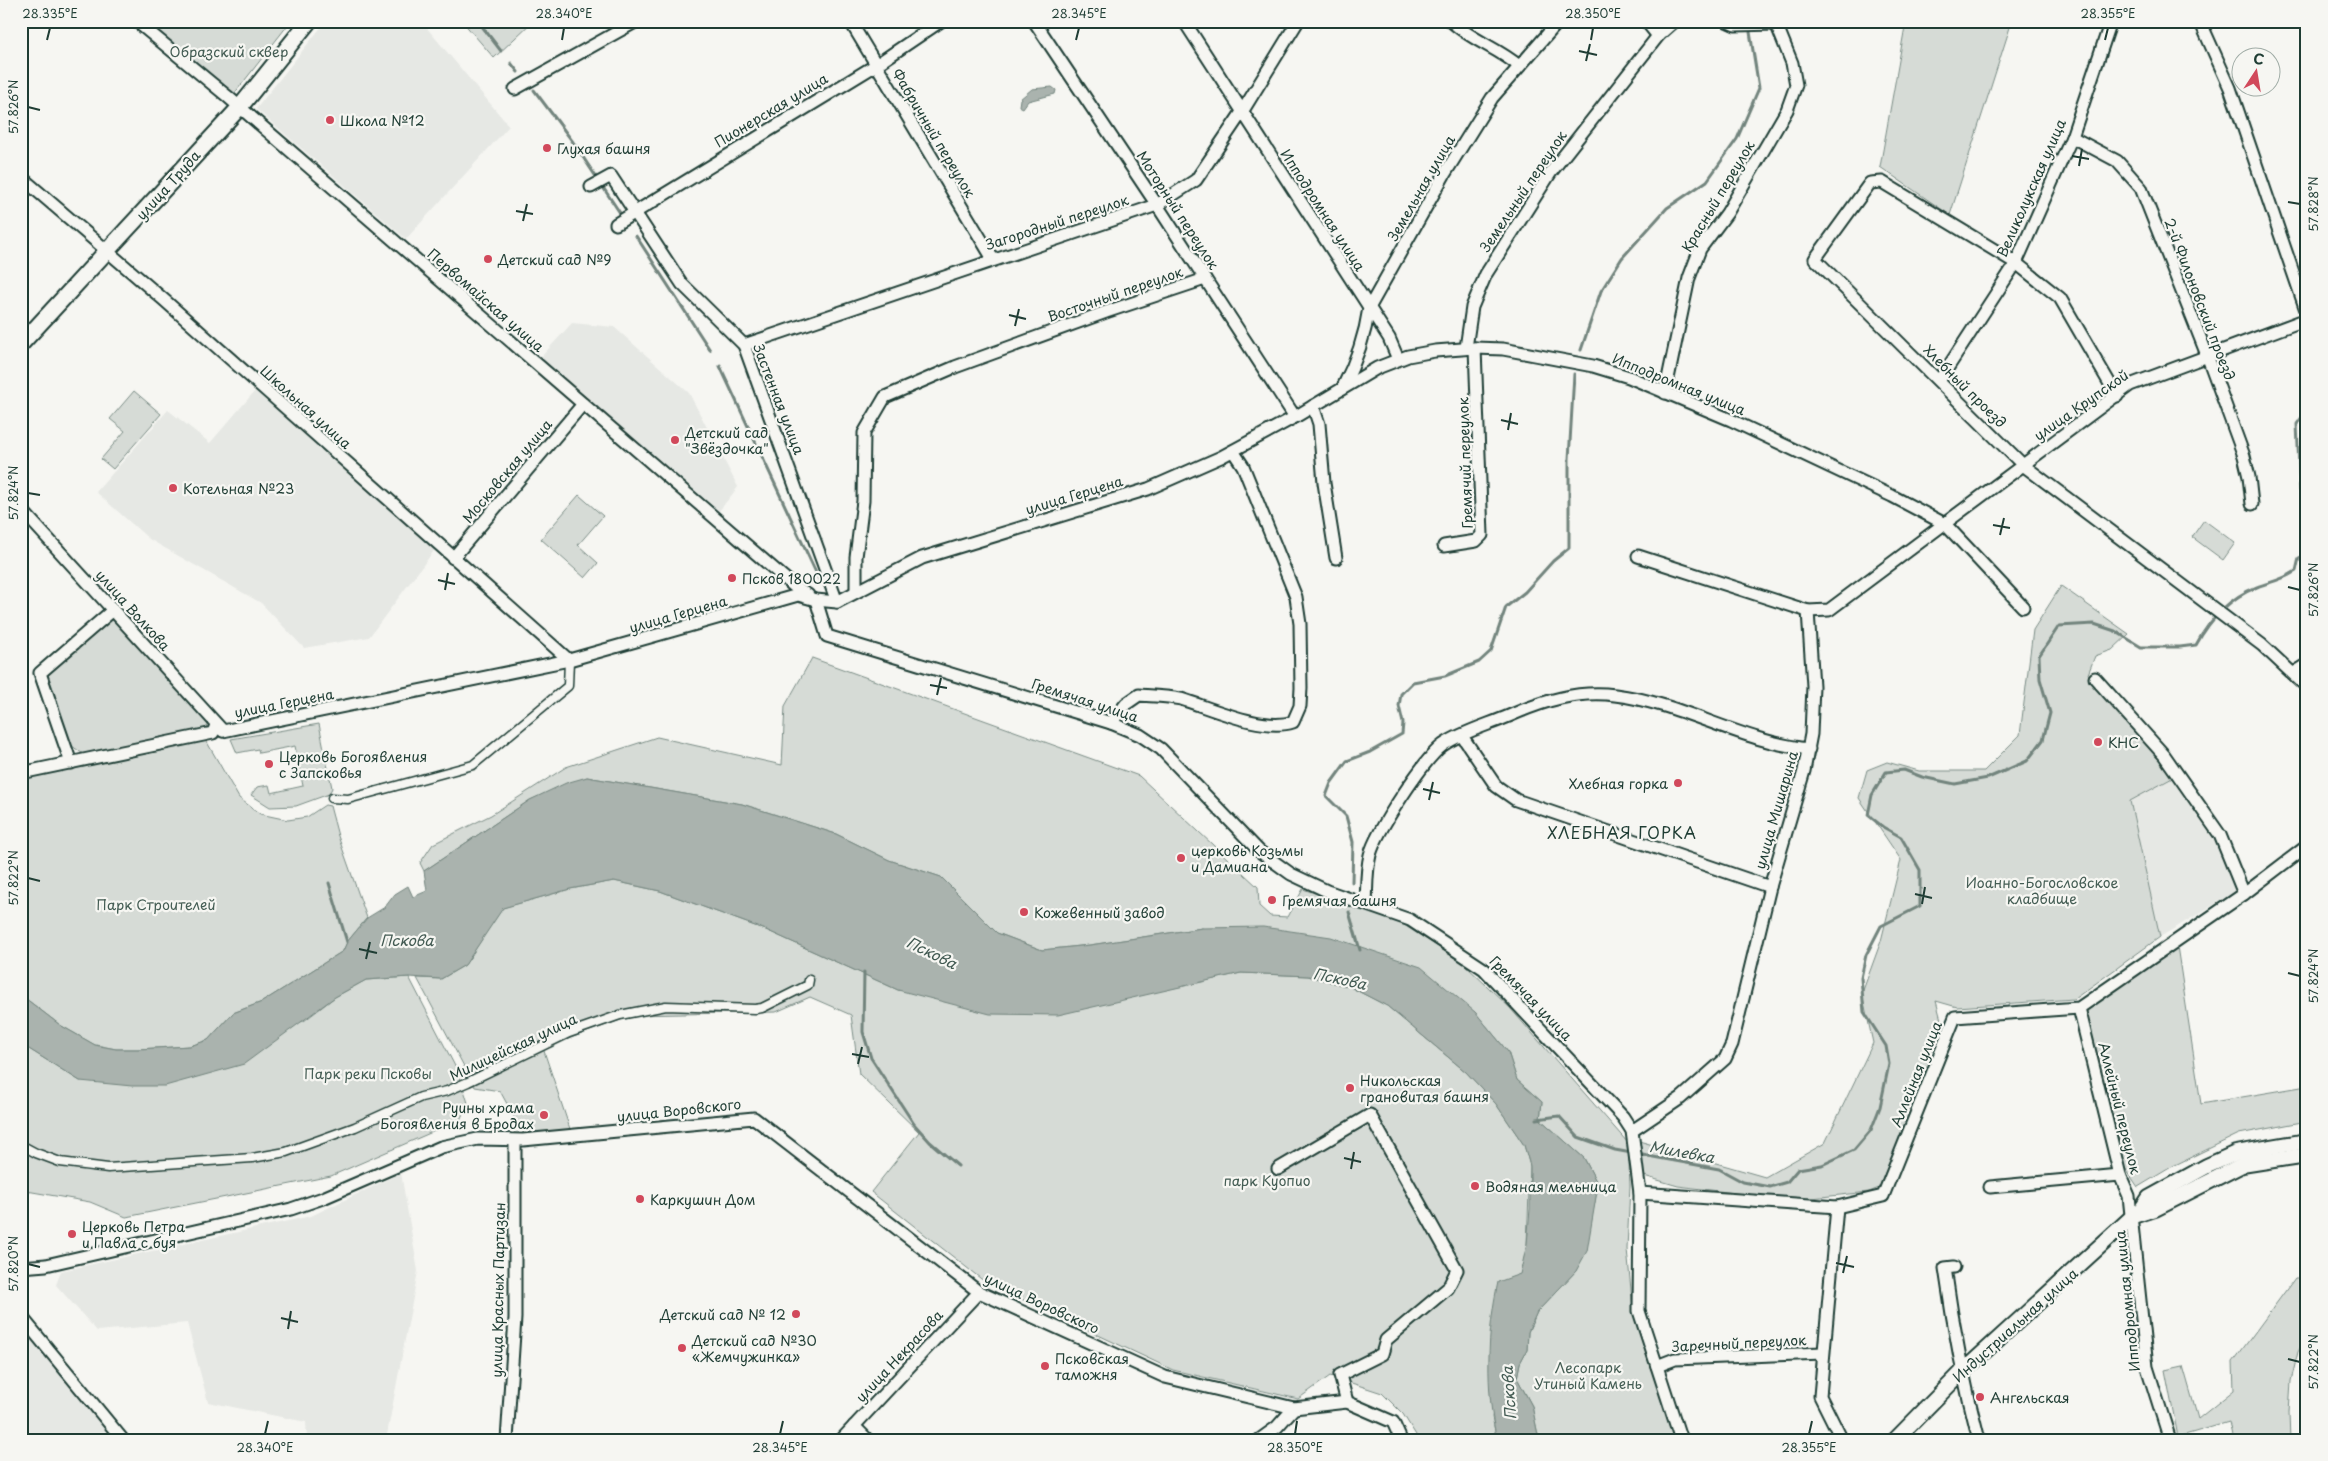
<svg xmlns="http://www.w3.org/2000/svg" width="2328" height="1461" font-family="'Playpen Sans',sans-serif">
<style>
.built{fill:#e6e8e4}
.green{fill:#d6dbd6;stroke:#7a8c85}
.water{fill:#aab3ae;stroke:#72847d}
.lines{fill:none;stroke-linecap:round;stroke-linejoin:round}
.stream{stroke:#72847d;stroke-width:3}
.pedestrian-casing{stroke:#1f3d34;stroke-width:11}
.minor-casing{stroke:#1f3d34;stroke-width:15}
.tertiary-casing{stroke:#1f3d34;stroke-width:18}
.secondary-casing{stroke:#1f3d34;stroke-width:19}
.pedestrian{stroke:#f6f6f2;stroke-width:8}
.minor{stroke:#f6f6f2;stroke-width:11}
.tertiary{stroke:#f6f6f2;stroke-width:14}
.secondary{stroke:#f6f6f2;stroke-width:15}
.ticks{fill:none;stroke:#1f3d34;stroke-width:2}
.poi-dot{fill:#d1495b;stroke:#f6f6f2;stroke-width:2}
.labels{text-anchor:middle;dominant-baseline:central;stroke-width:4.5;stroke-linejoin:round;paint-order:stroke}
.park-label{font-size:14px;fill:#445d54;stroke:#f6f6f2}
.street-label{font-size:14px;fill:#1f3d34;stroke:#f6f6f2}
.poi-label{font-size:14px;fill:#1f3d34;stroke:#f6f6f2;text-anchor:start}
.water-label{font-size:15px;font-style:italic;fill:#425a52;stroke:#f6f6f2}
.quarter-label{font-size:16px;letter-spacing:1px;fill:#1f3d34;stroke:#f6f6f2}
.neatline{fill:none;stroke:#1f3d34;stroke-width:2}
.ticks-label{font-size:12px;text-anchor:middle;fill:#1f3d34}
</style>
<rect width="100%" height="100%" fill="#f6f6f2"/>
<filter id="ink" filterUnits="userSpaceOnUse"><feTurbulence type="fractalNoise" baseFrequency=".02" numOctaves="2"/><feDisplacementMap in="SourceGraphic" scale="10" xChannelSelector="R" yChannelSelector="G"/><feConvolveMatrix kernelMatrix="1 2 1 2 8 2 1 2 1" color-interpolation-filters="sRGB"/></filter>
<g filter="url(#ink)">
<g class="built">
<path d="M326,21H421L509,126L406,239L256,109Z"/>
<path d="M572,323L614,327L689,393L738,487L719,511L540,358Z"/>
<path d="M255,391L436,548L369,637L304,648L261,603L149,539L96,492L168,410L210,443Z"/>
<path d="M2176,776L2248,884L2160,937L2130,801Z"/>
<path d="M401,1173L418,1271L386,1440H307L306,1422L208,1402L187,1323L97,1331L56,1285L61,1271L311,1216Z"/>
<path d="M21,1326L37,1343L116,1440H21Z"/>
</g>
<g class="green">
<path d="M145,21H291L234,94Z"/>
<path d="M462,21H533L494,58Z"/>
<path d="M1906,21H2012L1950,215L1880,167Z"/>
<path d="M134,391L161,414L113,469L101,459L125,431L110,419Z"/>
<path d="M579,495L603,516L578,545L598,563L585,578L541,539Z"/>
<path d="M2204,520L2235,543L2223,560L2192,537Z"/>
<path d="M2061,586L2129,634L2112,650L2095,656L2088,674L2176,776L2130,801L2160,937L2074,999L1957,1007L1936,1001L1944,1031L1879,1188L1869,1192L1792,1200L1678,1186L1644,1176L1639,1141L1765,1177L1825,1143L1873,1043L1862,993L1881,941L1901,860L1859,798L1867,770L1887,762L1919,771H1984L2020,735L2033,630Z"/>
<path d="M113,614L212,727L86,756L72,746L45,673Z"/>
<path d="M812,658L1139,776L1258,887L1259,906L1270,916L1288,917L1303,889L1401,923L1463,963L1510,1008L1628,1143L1630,1186L1627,1249L1633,1310L1678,1440H1539L1532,1406L1517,1378L1520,1363L1527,1350L1528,1332L1537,1312L1576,1271L1589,1233L1598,1185L1584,1158L1540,1119L1542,1102L1517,1080L1508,1052L1475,1012L1202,928L1090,945L1042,950L997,933L941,877L889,860L836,834L742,804L587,777L530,800L424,871L420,863L433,844L491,815L566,767L657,737L782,765L785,706Z"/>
<path d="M319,724L332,788L329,794L296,806L270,807L251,795L257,787L269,785L271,793L303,786L295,746L259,753L258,749L237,753L231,739Z"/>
<path d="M204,737L239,798L260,814L288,820L307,817L325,805L330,806L338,836L367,918L347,942L343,951L262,1002L233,1013L208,1040L190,1046L138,1049H116L95,1045L60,1025L21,995V777Z"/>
<path d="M614,881L660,891L766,930L898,990L1169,989L1241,973L1308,976L1350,987L1387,1006L1466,1072L1496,1104L1524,1145L1530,1166L1527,1244L1492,1417L1497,1440H1419L1403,1414L1382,1393L1330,1376L1298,1399L1173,1370L985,1282L871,1192L919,1132L859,1074L851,1015L810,997L776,1012L634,1015L543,1048L571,1132L524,1135L500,1091L475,1087L417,978L441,979L465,965L502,908L570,889Z"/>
<path d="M2177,946L2201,1104L2307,1086V1121L2239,1134L2173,1166L2138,1187L2123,1165L2084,1010Z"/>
<path d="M409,977L459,1074L468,1103L460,1120L331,1176L126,1217L90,1202L21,1190V1044L80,1081L304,1021L335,997L366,980Z"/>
<path d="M2295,1278H2307V1334L2298,1352L2291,1381L2289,1412L2290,1440H2233L2229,1422L2178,1437L2165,1370L2183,1366L2198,1419L2234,1390L2233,1362Z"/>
</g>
<g class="water">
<path d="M1052,87L1056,90L1055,94L1028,101L1023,108L1019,106L1020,99L1032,89Z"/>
<path d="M587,777L742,804L836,834L889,860L941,877L997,933L1042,950L1090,945L1202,928L1263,927L1331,937L1421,967L1475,1012L1508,1052L1517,1080L1542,1102L1540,1119L1584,1158L1598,1185L1587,1251L1576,1271L1537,1312L1528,1332L1527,1350L1520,1363L1517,1378L1532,1406L1539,1440H1497C1485,1389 1487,1332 1498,1282L1520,1274L1527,1244L1530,1209V1166L1524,1145L1496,1104L1466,1072L1387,1006L1350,987L1308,976L1241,973L1058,1015L990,1014L898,990L766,930L660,891L614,881L570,889L503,908L465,965L441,979L409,977L366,980L335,997L244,1064L165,1086H132L80,1081L21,1044V995L60,1025L95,1045L116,1049H138L190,1046L208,1040L233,1013L262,1002L343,951L347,942L367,918L385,907L395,894L408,886L413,897L427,891L424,871L530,800L566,783Z"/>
</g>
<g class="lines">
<g class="stream">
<path d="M478,21L501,51"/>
<path d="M511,63L518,72"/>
<path d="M534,90L573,142L622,216"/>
<path d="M636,236L710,350"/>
<path d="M1581,350L1601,291L1622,258L1667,208L1707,181L1737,139L1759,88L1750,32"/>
<path d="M720,366L820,581"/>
<path d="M2307,410L2297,424L2300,490L2307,515"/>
<path d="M1352,882L1353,842L1346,816L1326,796L1331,783L1347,761L1370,752L1402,734L1403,723L1399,706L1401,694L1413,682L1445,676L1479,662L1491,651L1506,607L1525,592L1553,561L1569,548V459L1574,374"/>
<path d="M329,883L347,942"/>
<path d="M1349,912L1360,950"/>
<path d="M864,972L863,1032L871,1058L914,1124L930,1142L958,1166"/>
<path d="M1537,1119L1559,1116L1578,1137L1615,1150L1719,1169L1743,1182L1770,1187L1787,1182L1798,1169L1822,1165L1854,1150L1871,1130L1880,1107L1889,1064L1886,1046L1864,1012L1861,978L1866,955L1881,926L1920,906V870L1901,837L1883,827L1868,815L1872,795L1886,772L1904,770L1922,777L1955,784L1988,778L2027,761L2043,740L2050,713L2040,679L2039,656L2059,626L2094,624L2115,631L2141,647H2180L2196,645C2210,619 2229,598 2257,587C2272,581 2281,581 2296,571L2299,558L2307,554"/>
</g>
<defs>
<g id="pedestrian">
<path d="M332,798L348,799L473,765L568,686L569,660"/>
<path d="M21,1145L36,1153L60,1162L108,1168L252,1158L286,1152L355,1127L421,1097L447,1091L468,1082L569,1033L620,1015L666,1006L755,1009L762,1008L808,985L809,980"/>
</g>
<g id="minor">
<path d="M136,21L227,96L796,588L808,595"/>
<path d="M850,21L993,259"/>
<path d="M1034,21L1157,205L1295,417"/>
<path d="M1184,21L1389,338L1398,359"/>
<path d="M1451,21C1471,40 1498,48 1519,66"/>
<path d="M1646,21L1658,36"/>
<path d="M1726,21L1735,25L1776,24"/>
<path d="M2200,21L2230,88L2307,313"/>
<path d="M515,89L637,21"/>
<path d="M2072,137L2117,161L2141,188L2207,355L2244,456L2249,477L2252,504"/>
<path d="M21,177L163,299L569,660"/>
<path d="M591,187L611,176L682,284L744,345L837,602"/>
<path d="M616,224L876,65L941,21"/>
<path d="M744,345L1157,205L1196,180L1242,112L1298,21"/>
<path d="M1466,348L1472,307L1486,274L1551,172L1658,36L1675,21"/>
<path d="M1939,381L2016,263L2072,137L2111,21"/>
<path d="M1343,387C1356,362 1365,336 1369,308L1444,175L1492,98L1559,21"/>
<path d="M1665,393L1689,278L1700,249L1727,213L1787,110L1796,85L1792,63L1775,21"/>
<path d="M2117,396L2060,298L2016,263L1882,182L1870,183L1815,259L2023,465L2262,645L2307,687"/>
<path d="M1313,406L1319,424L1324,483L1336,558"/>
<path d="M21,509L223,731"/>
<path d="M1444,546L1476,541L1482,535L1475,348"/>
<path d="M1638,556L1808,611"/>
<path d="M453,558L583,404"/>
<path d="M856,590V557L863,501L864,433L885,397L955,367L1106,312L1205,279"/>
<path d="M816,600L827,636L1111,723L1140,735L1161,749L1259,851L1291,874L1327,891L1410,920L1484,969L1623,1117L1632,1131L1640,1193L1639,1311L1681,1440"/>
<path d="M2294,673L2307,665"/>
<path d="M2095,678L2164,755L2220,835L2244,894"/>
<path d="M1111,723L1126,704L1139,695C1152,696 1168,696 1181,699C1211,708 1263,732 1293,722L1300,706L1301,688L1300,624L1296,597L1243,466L1233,451"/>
<path d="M223,731L569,660L798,595L816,600L837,602L922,558L1148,489L1221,457L1295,417L1377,368L1408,356L1435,351L1475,348L1503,349L1593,366L1629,377L1731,420L1892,496L1945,524L2023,607"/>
<path d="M1462,736L1496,786L1516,800L1770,887"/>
<path d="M71,763L40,673L113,610"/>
<path d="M21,773L213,733L216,725L222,730"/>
<path d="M1366,904C1367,888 1366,871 1370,855C1376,832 1424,759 1443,745C1462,732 1488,725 1509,716C1543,701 1578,690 1615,695C1682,703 1741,742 1809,749"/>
<path d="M2079,1008L2120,1175L2129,1196L2147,1367L2170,1440"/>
<path d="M1632,1131L1681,1098L1725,1059L1732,1044L1770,887L1804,771L1811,734L1813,686L1808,611L1829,610L2130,385L2307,319"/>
<path d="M1278,1169L1370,1115L1457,1270L1448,1288L1386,1340L1382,1354L1340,1375L1347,1402"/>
<path d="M1990,1187L2120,1175"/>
<path d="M1640,1193L1837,1207"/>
<path d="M21,1267L46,1265L291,1209L323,1198L441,1147L478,1139L523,1140L754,1118L979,1292L1165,1377L1294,1408L1347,1402L1393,1422L1401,1440"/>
<path d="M1954,1267L1945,1268C1953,1326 1964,1383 1979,1440"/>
<path d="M21,1316L123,1440"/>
<path d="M1657,1366L1675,1359L1823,1353"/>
<path d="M854,1426L868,1440"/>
<path d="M507,1440L515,1318V1141"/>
<path d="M841,1440L979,1292"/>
<path d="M1259,1440L1277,1427L1294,1408"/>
<path d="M1842,1440L1820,1396L1837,1207L1883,1196L1955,1017L2079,1008L2244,894L2307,846"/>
</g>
<g id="tertiary">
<path d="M2139,1213L2149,1198L2207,1166L2236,1153L2307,1141"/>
<path d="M1895,1440L1962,1372L2133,1216L2155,1209L2242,1165L2307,1155"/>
</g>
<path id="secondary" d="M21,344L240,107L309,21"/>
</defs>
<use href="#pedestrian" class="pedestrian-casing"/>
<use href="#minor" class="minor-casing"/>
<use href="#tertiary" class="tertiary-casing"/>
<use href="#secondary" class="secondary-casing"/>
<use href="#pedestrian" class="pedestrian"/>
<use href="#minor" class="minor"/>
<use href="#tertiary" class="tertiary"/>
<use href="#secondary" class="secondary"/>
</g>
</g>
<path class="ticks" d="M47,40L50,28M562,40L564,28M1076,40L1079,28M1591,40L1593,28M2105,40L2108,28M1579,51L1597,55M1586,61L1590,44M28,107L40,110M2072,156L2089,159M2079,166L2082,149M2288,202L2300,204M516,211L533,214M523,221L527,204M1009,315L1026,319M1015,326L1019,309M1501,420L1518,424M1508,430L1511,413M28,493L40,495M1993,525L2010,528M2000,535L2004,518M438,580L455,584M2288,587L2300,590M445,590L448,573M930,685L947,688M937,695L941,678M1423,789L1440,793M1429,800L1433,782M28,878L40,881M1915,894L1932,898M1922,904L1925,887M359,949L377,953M366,959L370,942M2288,973L2300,976M852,1054L869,1057M858,1064L862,1047M1344,1158L1361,1162M1351,1169L1354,1152M1836,1263L1854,1267M28,1264L40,1267M1843,1273L1847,1256M281,1318L298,1322M288,1329L291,1311M2288,1359L2300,1362M265,1434L268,1421M780,1434L783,1421M1295,1434L1297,1421M1809,1434L1812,1421"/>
<g class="poi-dot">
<circle cx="330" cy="120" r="5"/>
<circle cx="547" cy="148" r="5"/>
<circle cx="488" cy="259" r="5"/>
<circle cx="675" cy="440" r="5"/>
<circle cx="173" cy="488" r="5"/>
<circle cx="732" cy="578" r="5"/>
<circle cx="2098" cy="742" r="5"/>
<circle cx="269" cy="764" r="5"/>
<circle cx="1678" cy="783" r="5"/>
<circle cx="1181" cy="858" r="5"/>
<circle cx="1272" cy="900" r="5"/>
<circle cx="1024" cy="912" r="5"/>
<circle cx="1350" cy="1088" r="5"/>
<circle cx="544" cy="1115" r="5"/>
<circle cx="1475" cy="1186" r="5"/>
<circle cx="640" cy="1199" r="5"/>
<circle cx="72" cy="1234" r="5"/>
<circle cx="796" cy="1314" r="5"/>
<circle cx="682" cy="1348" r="5"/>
<circle cx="1045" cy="1366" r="5"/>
<circle cx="1980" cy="1397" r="5"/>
</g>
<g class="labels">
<g class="park-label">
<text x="229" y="51">Образский сквер</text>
<text x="2042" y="882">Иоанно-Богословское<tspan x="2042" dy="16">кладбище</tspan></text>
<text x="156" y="904">Парк Строителей</text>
<text x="368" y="1073">Парк реки Псковы</text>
<text x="1267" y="1180">парк Куопио</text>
<text x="1588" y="1367">Лесопарк<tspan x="1588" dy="16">Утиный Камень</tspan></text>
</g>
<g class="street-label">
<text transform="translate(771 110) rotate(-31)">Пионерская улица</text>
<text transform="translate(934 133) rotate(59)">Фабричный переулок</text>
<text transform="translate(168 185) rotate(-48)">улица Труда</text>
<text transform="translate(1421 188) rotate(-60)">Земельная улица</text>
<text transform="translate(2031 188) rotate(-66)">Великолукская улица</text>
<text transform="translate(1523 191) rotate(-56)">Земельный переулок</text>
<text transform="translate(1718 196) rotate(-59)">Красный переулок</text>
<text transform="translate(1178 210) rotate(57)">Моторный переулок</text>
<text transform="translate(1323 210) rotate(57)">Ипподромная улица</text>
<text transform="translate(1057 222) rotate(-18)">Загородный переулок</text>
<text transform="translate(1115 294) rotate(-19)">Восточный переулок</text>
<text transform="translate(2200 299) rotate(69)">2-й Филоновский проезд</text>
<text transform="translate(486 300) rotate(41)">Первомайская улица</text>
<text transform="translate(1679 384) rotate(22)">Ипподромная улица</text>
<text transform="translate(1965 386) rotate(45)">Хлебный проезд</text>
<text transform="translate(779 399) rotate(69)">Застенная улица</text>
<text transform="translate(2081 405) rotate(-35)">улица Крупской</text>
<text transform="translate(306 407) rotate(42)">Школьная улица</text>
<text transform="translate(1465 463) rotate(-92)">Гремячий переулок</text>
<text transform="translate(507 471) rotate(-50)">Московская улица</text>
<text transform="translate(1074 495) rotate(-17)">улица Герцена</text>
<text transform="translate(133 610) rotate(48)">улица Волкова</text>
<text transform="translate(678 614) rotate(-16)">улица Герцена</text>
<text transform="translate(1085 700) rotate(18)">Гремячая улица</text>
<text transform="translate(284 703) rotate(-11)">улица Герцена</text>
<text transform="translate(1776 810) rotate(-74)">улица Мишарина</text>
<text transform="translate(1531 998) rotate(46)">Гремячая улица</text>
<text transform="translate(513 1047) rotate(-25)">Милицейская улица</text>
<text transform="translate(1916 1074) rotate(-68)">Аллейная улица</text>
<text transform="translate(2120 1108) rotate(76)">Аллейный переулок</text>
<text transform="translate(679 1110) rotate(-6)">улица Воровского</text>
<text transform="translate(498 1290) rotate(-89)">улица Красных Партизан</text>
<text transform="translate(2127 1301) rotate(-96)">Ипподромная улица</text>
<text transform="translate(1042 1303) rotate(25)">улица Воровского</text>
<text transform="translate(2015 1325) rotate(-42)">Индустриальная улица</text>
<text transform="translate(1739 1343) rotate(-3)">Заречный переулок</text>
<text transform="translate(899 1356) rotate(-47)">улица Некрасова</text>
</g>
<g class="poi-label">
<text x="340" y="120">Школа №12</text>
<text x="557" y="148">Глухая башня</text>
<text x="498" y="259">Детский сад №9</text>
<text x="685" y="432">Детский сад<tspan x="685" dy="16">"Звёздочка"</tspan></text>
<text x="183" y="488">Котельная №23</text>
<text x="742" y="578">Псков 180022</text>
<text x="2108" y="742">КНС</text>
<text x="279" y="756">Церковь Богоявления<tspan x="279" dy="16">с Запсковья</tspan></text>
<text x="1668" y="783" text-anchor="end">Хлебная горка</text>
<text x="1191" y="850">церковь Козьмы<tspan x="1191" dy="16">и Дамиана</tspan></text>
<text x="1282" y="900">Гремячая башня</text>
<text x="1034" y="912">Кожевенный завод</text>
<text x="1360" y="1080">Никольская<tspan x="1360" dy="16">грановитая башня</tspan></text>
<text x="534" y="1107" text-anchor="end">Руины храма<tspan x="534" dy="16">Богоявления в Бродах</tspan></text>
<text x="1485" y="1186">Водяная мельница</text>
<text x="650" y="1199">Каркушин Дом</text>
<text x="82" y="1226">Церковь Петра<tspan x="82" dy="16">и Павла с буя</tspan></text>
<text x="786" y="1314" text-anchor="end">Детский сад № 12</text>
<text x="692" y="1340">Детский сад №30<tspan x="692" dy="16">«Жемчужинка»</tspan></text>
<text x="1055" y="1358">Псковская<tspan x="1055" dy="16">таможня</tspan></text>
<text x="1990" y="1397">Ангельская</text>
</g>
<g class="water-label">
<text x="407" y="939">Пскова</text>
<text transform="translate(932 952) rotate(26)">Пскова</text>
<text transform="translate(1340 978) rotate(12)">Пскова</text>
<text transform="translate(1682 1151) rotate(10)">Милевка</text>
<text transform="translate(1508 1393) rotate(-94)">Пскова</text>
</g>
<g class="quarter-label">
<text x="1622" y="832">ХЛЕБНАЯ ГОРКА</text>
</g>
</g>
<rect width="2328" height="1461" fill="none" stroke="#f6f6f2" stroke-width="55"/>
<g transform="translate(2256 72) rotate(12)"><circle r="24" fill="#f6f6f2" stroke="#a0aca6"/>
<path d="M0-4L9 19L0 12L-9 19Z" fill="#d1495b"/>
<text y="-8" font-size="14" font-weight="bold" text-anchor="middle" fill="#1f3d34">С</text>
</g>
<rect x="28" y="28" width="2272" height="1406" class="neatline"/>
<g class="ticks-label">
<text x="50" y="18">28.335°E</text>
<text x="564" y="18">28.340°E</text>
<text x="1079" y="18">28.345°E</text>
<text x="1593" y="18">28.350°E</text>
<text x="2108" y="18">28.355°E</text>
<text transform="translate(14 107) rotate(-90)" y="4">57.826°N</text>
<text transform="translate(2314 204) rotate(-90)" y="4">57.828°N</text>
<text transform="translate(14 493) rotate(-90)" y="4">57.824°N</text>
<text transform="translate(2314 590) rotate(-90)" y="4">57.826°N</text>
<text transform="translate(14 878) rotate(-90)" y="4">57.822°N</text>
<text transform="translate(2314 976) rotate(-90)" y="4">57.824°N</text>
<text transform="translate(14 1264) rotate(-90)" y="4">57.820°N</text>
<text transform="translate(2314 1362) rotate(-90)" y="4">57.822°N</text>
<text x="265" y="1452">28.340°E</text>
<text x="780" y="1452">28.345°E</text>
<text x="1295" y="1452">28.350°E</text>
<text x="1809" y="1452">28.355°E</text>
</g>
</svg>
